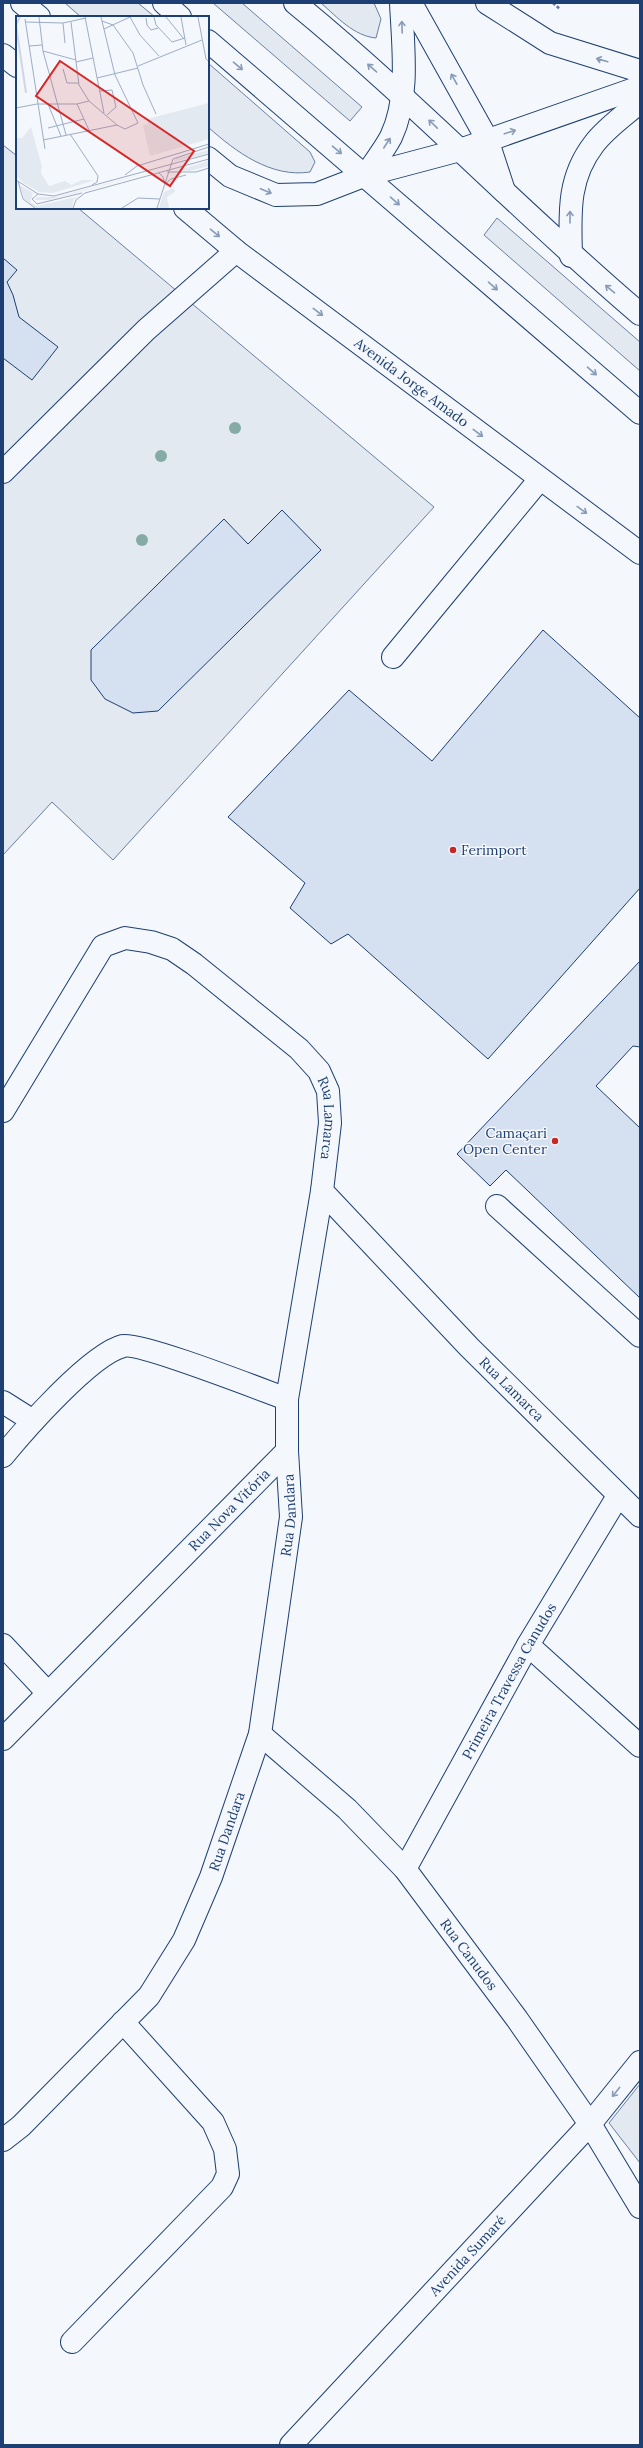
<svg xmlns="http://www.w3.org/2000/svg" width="643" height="2448" font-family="Lora,serif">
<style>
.green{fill:#e3e9f0;stroke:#687fa3}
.building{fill:#d5e0f0;stroke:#1d3f73}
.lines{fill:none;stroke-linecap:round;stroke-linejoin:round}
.minor-casing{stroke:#1d3f73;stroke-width:24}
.major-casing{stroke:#1d3f73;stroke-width:24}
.path{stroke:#5e769c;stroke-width:2.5;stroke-dasharray:3 2;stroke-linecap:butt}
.minor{stroke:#f4f7fb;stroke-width:22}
.major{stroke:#f4f7fb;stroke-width:22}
.tree{fill:#86aba6}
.oneway{stroke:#889bb7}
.poi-dot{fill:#c62828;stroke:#f4f7fb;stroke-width:1.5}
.labels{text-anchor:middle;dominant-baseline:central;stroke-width:3;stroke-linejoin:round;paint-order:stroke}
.street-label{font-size:14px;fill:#1d3f73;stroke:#f4f7fb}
.poi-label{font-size:14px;fill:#1d3f73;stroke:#f4f7fb;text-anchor:start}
.inset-river{fill:none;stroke:#cfd7e4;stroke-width:2}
.inset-road{fill:none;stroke:#9eadc5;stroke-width:1}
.view{fill:#d62828;fill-opacity:0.15;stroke:#d62828;stroke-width:2}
.inset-edge{fill:none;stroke:#1d3f73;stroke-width:2}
</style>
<rect width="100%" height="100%" fill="#f4f7fb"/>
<g class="green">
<path d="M65,3H138L155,17H81Z"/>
<path d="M213,3H242L362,107L350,121Z"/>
<path d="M321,3H374L381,19L376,38C354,36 337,17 321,3Z"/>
<path d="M208,63L310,152L315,162L310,172C271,178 236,152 208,127Z"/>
<path d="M3,145L17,156V208H78L434,507L113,860L52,802L3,855Z"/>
<path d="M497,218L640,342V371L484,235Z"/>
<path d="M640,2084V2163L609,2123Z"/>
</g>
<g class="building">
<path d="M3,258L17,270L7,282L13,295L19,317L58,347L32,380L3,358Z"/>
<path d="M282,510L321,550L158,711L133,713L105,699L91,680V650L224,519L248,544Z"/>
<path d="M543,630L640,718V888L488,1059L348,934L331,944L290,908L305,883L228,817L349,690L432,761Z"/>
<path d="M640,961V1047L633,1046L596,1086L640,1128V1298L506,1170L490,1186L457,1154Z"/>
</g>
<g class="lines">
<defs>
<g id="minor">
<path d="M22,3L39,17"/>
<path d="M411,3L487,139L504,191"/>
<path d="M487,3L550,43L640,71"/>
<path d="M3,55L17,66"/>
<path d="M208,158L230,176L276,195L317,194L366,175L460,150L640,87"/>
<path id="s1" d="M185,208L236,251L640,553"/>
<path d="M3,472L146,330L236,251"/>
<path d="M393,657L540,479"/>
<path id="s2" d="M3,1111L103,946L125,938L151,942L172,949L194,964L299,1049L319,1071L328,1091L330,1123L322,1191L469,1347L640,1516"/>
<path d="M497,1206L640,1336"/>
<path d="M3,1402L33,1421"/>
<path d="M3,1456C25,1429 91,1354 123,1346C140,1342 262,1390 287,1399"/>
<path d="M3,1645L47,1692"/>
<path d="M528,1645L640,1746"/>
<path id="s3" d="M260,1734L347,1809L405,1869L517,2019L590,2124L640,2207"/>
<path id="s4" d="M3,1739L287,1451"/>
<path id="s5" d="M405,1869L528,1645L618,1496"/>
<path id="s6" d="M3,2140L21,2126L149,1996L184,1940L211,1877L260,1734L291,1517L287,1451V1399L322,1191"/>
<path d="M72,2342L222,2187L228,2174L225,2149L213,2122L123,2022"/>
<path id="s7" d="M291,2445L590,2124L640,2062"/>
</g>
<g id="major">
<path d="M164,3L180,17"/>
<path d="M295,3C415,101 522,214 640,314"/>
<path d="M208,41L640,413"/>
<path d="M366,175C374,163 384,150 391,137C410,97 403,46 401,3"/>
<path d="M571,256C570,214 567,179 594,144C606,128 625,115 640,102"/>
</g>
</defs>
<use href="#minor" class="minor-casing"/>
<use href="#major" class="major-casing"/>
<path class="path" d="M553,3L560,9"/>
<use href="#minor" class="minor"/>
<use href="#major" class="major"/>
</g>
<g class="tree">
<circle cx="235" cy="428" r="6"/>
<circle cx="161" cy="456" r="6"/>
<circle cx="142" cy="540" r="6"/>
</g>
<defs><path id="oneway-shaft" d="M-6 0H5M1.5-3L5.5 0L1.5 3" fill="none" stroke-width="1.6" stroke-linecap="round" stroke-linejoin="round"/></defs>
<g class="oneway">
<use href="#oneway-shaft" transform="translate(402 27) rotate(-92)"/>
<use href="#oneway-shaft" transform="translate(602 60) rotate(-164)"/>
<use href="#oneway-shaft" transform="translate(238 66) rotate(40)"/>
<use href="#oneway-shaft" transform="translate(372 68) rotate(-139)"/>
<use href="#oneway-shaft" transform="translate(454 79) rotate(-119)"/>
<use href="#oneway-shaft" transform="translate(433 124) rotate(-136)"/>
<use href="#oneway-shaft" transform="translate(510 132) rotate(-18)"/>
<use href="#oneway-shaft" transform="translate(387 143) rotate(-57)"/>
<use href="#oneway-shaft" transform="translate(337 150) rotate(40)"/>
<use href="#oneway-shaft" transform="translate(266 191) rotate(23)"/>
<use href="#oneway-shaft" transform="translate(395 201) rotate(41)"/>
<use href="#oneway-shaft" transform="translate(570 217) rotate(-90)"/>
<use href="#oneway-shaft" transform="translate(215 233) rotate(40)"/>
<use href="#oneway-shaft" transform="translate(493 286) rotate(41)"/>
<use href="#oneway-shaft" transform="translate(610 289) rotate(-140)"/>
<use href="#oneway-shaft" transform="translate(318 312) rotate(37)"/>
<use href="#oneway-shaft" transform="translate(592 371) rotate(41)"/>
<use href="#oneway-shaft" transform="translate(478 433) rotate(37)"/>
<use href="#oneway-shaft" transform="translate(582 510) rotate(36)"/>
<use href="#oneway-shaft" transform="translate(616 2092) rotate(129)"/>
</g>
<g class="poi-dot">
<circle cx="453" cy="850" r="4"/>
<circle cx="555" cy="1141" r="4"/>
</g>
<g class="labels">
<g class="street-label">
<text stroke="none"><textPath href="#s1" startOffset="286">Avenida Jorge Amado</textPath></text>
<text stroke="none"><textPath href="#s2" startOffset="505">Rua Lamarca</textPath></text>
<text stroke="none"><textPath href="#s2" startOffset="853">Rua Lamarca</textPath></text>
<text stroke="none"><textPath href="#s4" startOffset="322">Rua Nova Vitória</textPath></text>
<text stroke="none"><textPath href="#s6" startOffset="712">Rua Dandara</textPath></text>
<text stroke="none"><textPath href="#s5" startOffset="215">Primeira Travessa Canudos</textPath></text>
<text stroke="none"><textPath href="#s6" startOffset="388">Rua Dandara</textPath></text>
<text stroke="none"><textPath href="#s3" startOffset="305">Rua Canudos</textPath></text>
<text stroke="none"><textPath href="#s7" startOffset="259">Avenida Sumaré</textPath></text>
</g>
<g class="poi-label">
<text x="461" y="850">Ferimport</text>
<text x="547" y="1133" text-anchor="end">Camaçari<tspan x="547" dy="16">Open Center</tspan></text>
</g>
</g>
<g transform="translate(16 16)">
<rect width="193" height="193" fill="#f4f7fb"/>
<path d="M193,87V123L134,140L127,109L132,108L131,103ZM15,111L26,151L25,157L33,170L49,165L55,169L66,164H79L37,177L23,176L6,166L0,159V122H6ZM193,134V137L157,146L161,142ZM193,145V150L173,155L162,154ZM147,153L33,184H19L21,181H41ZM4,169L17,177L14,186L21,190L61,181L57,185L56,192H20L8,183ZM158,172L159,176L151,181L153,192H143L148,176Z" fill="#e3e9f0"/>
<path class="inset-river" d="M4,1L0,9L10,77"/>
<path class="inset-road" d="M23,1L27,35L50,119M69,1L88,97M114,1L124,19L143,40M138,1L140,9L156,26L169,22M150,1L168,23M165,1L170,29M182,1L190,43L193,46M130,2L131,9L135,14L142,12M9,3L29,133M86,5L97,9L117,37L127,69L140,98M9,6L47,7L70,2M55,6L63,69L73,85L101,109M47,7L49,27M88,13L114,1M13,30L26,29M27,35L60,44M60,46L77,42M122,50L186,24M47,53L51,67H63M81,62L122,52M84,75L96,74L100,91L91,99M32,88L45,120M61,88L73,114M0,92L21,88H61L73,85M32,112L68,103M54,118L82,160L81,166L76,169M27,124L101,109L109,113L122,107L99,59L85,1M121,150L193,128M151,156H180L193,152M143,157L147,161L149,168M109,159L121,150M0,164L22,178L38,180L193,138M2,165L7,183L19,192M149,168L155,163L170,159M22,178L16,183L21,188L66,177M57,192L60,184L69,177L193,143M106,192L122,182L144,183M141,192L157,143L193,131"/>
<path class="view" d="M44,45L178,135L154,170L20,80Z"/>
<rect width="193" height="193" class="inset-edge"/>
</g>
<rect width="643" height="2448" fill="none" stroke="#1d3f73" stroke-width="8"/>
</svg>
